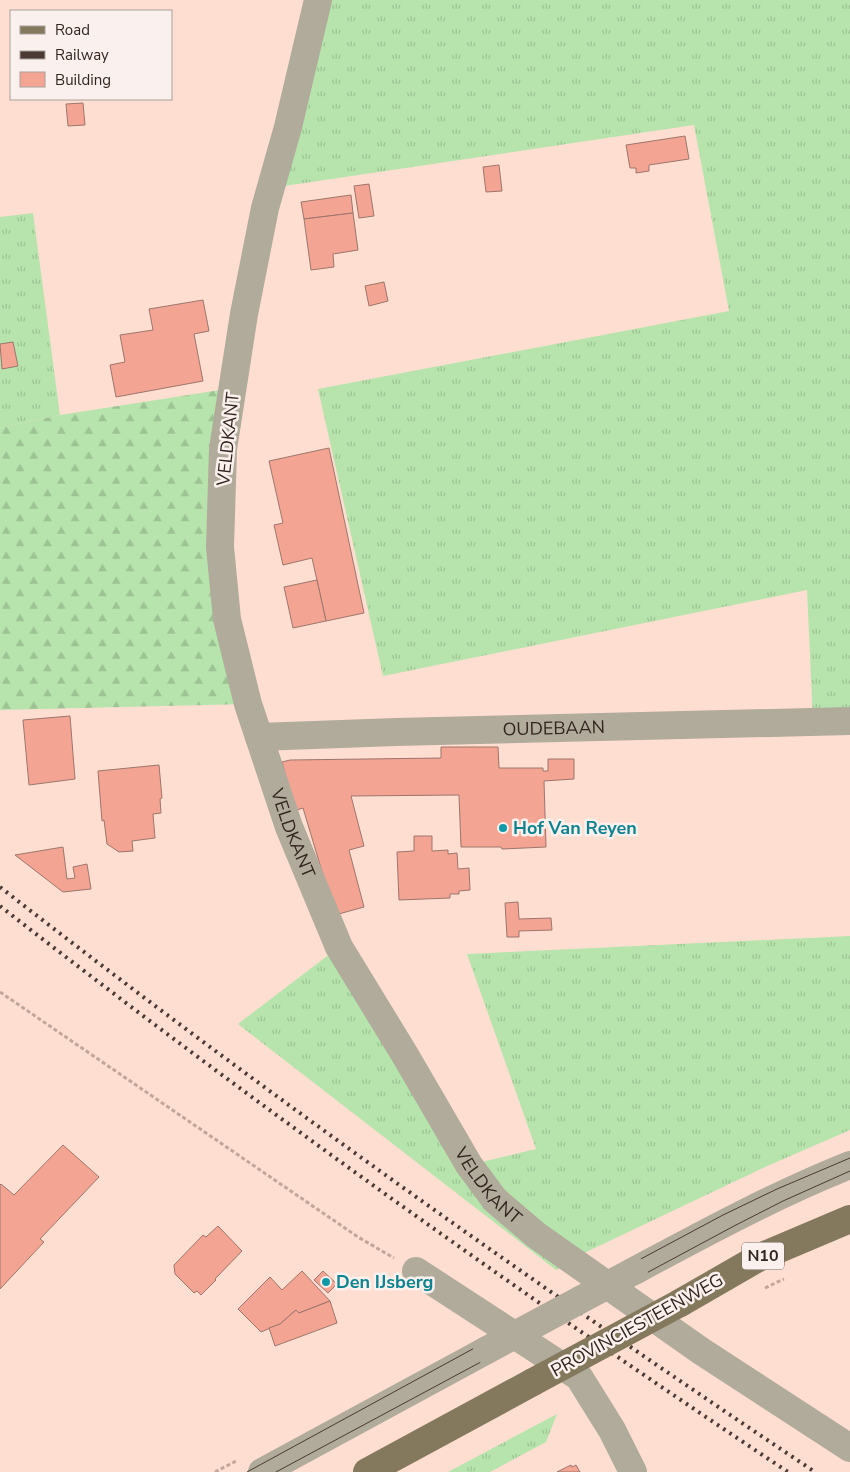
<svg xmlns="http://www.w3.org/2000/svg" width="850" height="1472" font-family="'Nunito Sans',sans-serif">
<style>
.grass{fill:url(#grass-tufts)}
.forest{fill:url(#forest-firs)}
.building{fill:#f4a492;stroke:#9c766d}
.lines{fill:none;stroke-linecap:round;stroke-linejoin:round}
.path{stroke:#c1a69c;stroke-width:3;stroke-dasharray:4 2.5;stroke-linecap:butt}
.minor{stroke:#b1ab9c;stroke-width:28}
.major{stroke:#84785d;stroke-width:28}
.tram{stroke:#4b3a33;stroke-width:1}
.rail{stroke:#4b3a33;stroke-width:4;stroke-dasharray:2.5 5;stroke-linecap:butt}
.minor-bridge{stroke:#b1ab9c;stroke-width:28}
.major-bridge{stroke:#84785d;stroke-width:28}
.culture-dot{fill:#0f9aa8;stroke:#faf1ee;stroke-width:2}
.labels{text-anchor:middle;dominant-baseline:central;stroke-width:5;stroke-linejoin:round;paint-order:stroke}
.shield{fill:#faf1ee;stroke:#6f625c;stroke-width:1}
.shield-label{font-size:16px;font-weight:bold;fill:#33241e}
.street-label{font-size:18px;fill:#33241e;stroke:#faf1ee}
.culture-label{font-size:18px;font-weight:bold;fill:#0d838f;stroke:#faf1ee;text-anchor:start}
</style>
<defs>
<pattern id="grass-tufts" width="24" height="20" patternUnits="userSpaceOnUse" patternTransform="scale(1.25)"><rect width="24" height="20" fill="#b6e4ac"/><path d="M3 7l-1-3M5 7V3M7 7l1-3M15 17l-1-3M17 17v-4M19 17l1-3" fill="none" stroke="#9dc394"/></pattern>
<pattern id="forest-firs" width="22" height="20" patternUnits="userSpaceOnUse" patternTransform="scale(1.25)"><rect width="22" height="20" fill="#b6e4ac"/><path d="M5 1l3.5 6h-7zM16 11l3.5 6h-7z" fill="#9dc394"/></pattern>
</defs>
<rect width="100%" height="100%" fill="#ffded2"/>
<g class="grass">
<path d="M318,0H850V721L813,722L807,590L383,676L318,389L729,311L694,125L271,188Z"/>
<path d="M33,213L60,415L0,428V217Z"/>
<path d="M850,936V1130L765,1167L580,1255L556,1270L238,1024L339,947L469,1165L536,1149L467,954Z"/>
<path d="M557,1414L546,1442L490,1472H448Z"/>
</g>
<path class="forest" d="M233,388L223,449L248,704L0,710V428L60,415Z"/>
<g class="building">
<path d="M83,103L85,125L68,126L66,104Z"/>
<path d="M685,136L689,159L649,165V171L636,173V168H630L626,145Z"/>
<path d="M499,165L502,191L486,192L483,167Z"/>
<path d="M369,184L374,216L359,218L354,186Z"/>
<path d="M351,195L353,213L304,219L301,202Z"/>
<path d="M353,213L358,250L333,254L334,267L311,270L304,219Z"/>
<path d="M384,282L388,301L369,306L365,286Z"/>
<path d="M203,300L209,331L194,334L203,381L116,397L110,365L125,362L120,335L153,330L149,309Z"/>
<path d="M13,342L18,366L2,369L0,344Z"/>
<path d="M329,448L364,613L326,621L312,558L283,565L274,525L283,523L269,461Z"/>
<path d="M317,580L326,621L293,628L284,587Z"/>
<path d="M70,716L75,779L29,785L23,720Z"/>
<path d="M441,747H498L499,768H543V771H548V759H574V779L544,781L546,847L502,849L501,847H461L459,795L351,796L364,846L349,850L364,907L335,915L303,808L297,810L291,796L282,762L290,760L441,758Z"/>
<path d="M159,765L162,798L160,799L161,813L153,814L155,838L132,841L133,851L119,852L107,844L104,820L102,821L98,771Z"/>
<path d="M414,836H432V851L448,850V854L457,853L458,869L469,868L470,890L459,891V894H450V898L399,900L397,852L414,851Z"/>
<path d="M63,847L67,879L75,878L73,867L87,864L91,889L63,892L15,855Z"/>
<path d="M518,902L519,919L551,918L552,930L519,931V937H507L505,903Z"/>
<path d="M63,1145L99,1177L40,1239L44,1242L0,1289V1185L1,1184L14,1195Z"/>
<path d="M218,1226L242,1251L215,1279L216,1280L201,1295L197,1291L194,1293L175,1274L174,1265L203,1235L206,1237Z"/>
<path d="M302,1271L330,1301L299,1313L296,1310L280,1324L261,1332L238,1309L270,1277L282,1290Z"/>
<path d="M323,1271L337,1284L328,1293L314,1280Z"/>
<path d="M330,1301L337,1323L275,1346L269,1328L280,1324L296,1310L299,1313Z"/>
<path d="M571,1465L572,1467L576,1465L580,1472H557Z"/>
</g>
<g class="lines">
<g class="path">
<path d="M0,992L358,1237L394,1258"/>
<path d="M765,1288L784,1279"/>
<path d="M215,1472L238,1460"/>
</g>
<g class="minor">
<path id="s1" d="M318,0L288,127L265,208L244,314L223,449L220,547L227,619L248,704L289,827L339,947L405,1055L469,1165L495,1200L536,1235L701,1351L850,1448"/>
<path id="s2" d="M259,737L396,732L850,721"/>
<path d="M416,1271L579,1377L612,1430L633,1472"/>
<path d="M634,1271C705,1233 775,1195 850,1165"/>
<path d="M262,1472L487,1350"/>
</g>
<g class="major">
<path d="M680,1303L760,1257L850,1219"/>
<path d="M367,1472L533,1382"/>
</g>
<g class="tram">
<path d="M247,1472L480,1345L723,1215L777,1189L850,1158"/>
<path d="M276,1472L734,1226L783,1201L850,1171"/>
</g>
<g class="rail">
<path d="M0,887C264,1093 537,1286 815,1472"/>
<path d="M0,906C255,1105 519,1293 788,1472"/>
</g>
<path class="minor-bridge" d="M487,1350L634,1271"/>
<path class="major-bridge" d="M533,1382L680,1303"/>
</g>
<g class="culture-dot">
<circle cx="503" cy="828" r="5"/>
<circle cx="326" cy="1282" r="5"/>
</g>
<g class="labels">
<rect class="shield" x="742" y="1242.5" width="42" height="27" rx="4"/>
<g class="shield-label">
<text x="763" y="1256">N10</text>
</g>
<g class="street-label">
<text transform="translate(228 439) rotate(-84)">VELDKANT</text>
<text stroke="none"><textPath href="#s2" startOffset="295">OUDEBAAN</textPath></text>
<text stroke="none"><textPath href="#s1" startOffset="854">VELDKANT</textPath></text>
<text stroke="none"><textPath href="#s1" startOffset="1259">VELDKANT</textPath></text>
<text transform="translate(637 1325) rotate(-29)">PROVINCIESTEENWEG</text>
</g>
<g class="culture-label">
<text x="513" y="828">Hof Van Reyen</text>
<text x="336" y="1282">Den IJsberg</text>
</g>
</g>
<rect x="10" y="10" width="162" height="90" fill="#faf1ee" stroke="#aa9f9b"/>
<rect x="20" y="26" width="25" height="8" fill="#84785d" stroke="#aa9f9b"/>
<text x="55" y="35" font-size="15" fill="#33241e">Road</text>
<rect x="20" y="51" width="25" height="8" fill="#4b3a33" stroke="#aa9f9b"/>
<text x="55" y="60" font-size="15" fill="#33241e">Railway</text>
<rect x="20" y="72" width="25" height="15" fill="#f4a492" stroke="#aa9f9b"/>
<text x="55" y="85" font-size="15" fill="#33241e">Building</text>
</svg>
